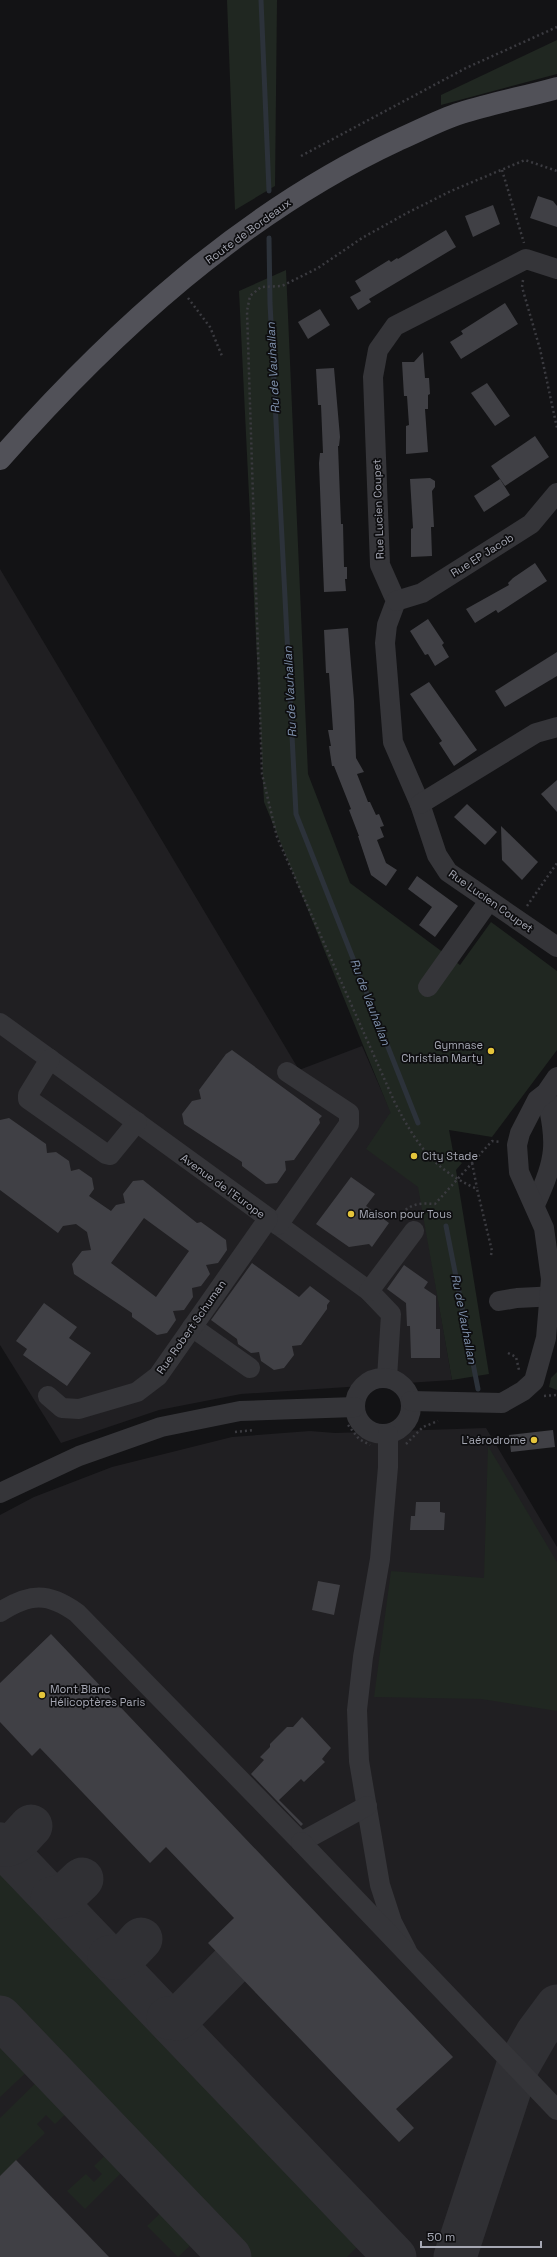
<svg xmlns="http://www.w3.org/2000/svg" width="557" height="2257" font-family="'Space Grotesk',sans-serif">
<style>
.built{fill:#201f22}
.green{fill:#202721}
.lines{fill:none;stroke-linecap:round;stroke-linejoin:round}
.stream{stroke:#2c323a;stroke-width:5}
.taxiway{stroke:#303034;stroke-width:43}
.building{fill:#404045;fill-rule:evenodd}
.path{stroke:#3b3b40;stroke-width:2.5;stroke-dasharray:2 3;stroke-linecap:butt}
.minor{stroke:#353539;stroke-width:20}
.major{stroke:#515158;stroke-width:22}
.poi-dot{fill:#e5c53b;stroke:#0e0e10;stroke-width:1.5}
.labels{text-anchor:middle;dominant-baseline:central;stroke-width:3.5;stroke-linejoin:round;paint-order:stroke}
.street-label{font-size:11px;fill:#a6a8b4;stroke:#0e0e10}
.poi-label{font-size:11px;fill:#a6a8b4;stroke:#0e0e10;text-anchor:start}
.water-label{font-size:12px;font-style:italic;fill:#7f91ad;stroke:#0e0e10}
</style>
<rect width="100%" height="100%" fill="#131315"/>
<g class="built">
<path d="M0,569L299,1070L362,1046L416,1170L452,1380L241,1394L159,1410L61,1443L0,1345Z"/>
<path d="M486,1428L557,1547V2257H0V1515L34,1497L112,1467L232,1437L310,1431L335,1433Z"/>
</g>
<g class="green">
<path d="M227,0H277L275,186L235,210Z"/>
<path d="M557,40V74L441,105V95Z"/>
<path d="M286,270L308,774L350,883L460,965L491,922L557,971V1050L492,1137L449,1130L454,1157L462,1163L456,1170L489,1374L452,1380L418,1187L366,1149L390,1113L391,1114L264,802L239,291Z"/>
<path d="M557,1372V1390L549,1387L551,1378Z"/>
<path d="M488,1446L557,1562V1711L481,1699L374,1697L391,1571L484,1578Z"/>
<path d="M0,1858L359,2234L361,2241L358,2246L347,2257H248L0,1997Z"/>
<path d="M4,2036L33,2066L0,2097V2040Z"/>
<path d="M42,2077L72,2108L55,2124L46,2115L37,2124L45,2133L0,2176V2118Z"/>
<path d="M111,2150L127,2167L85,2209L67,2191L86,2174L94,2182L102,2174L94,2166Z"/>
<path d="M166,2208L197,2239L178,2257L147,2226Z"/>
</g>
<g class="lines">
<g class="stream">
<path d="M261,0L269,191"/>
<path d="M269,238L270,303L296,814L418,1123"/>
<path d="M446,1226L478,1389"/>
</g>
<g class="taxiway">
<path d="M0,1844L395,2257"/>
<path d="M0,1844C14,1849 22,1835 31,1826"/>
<path d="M52,1898L64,1896L82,1879"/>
<path d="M109,1957C122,1963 132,1948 141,1939"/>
<path d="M0,2017L230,2257"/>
<path d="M168,2018L177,2019L181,2016L230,1966"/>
<path d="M455,2257L517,2068L537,2033L557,2006"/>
</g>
</g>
<g class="building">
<path d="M538,196L553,201L557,206V227L530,218Z"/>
<path d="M493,205L500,224L473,237L465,216Z"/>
<path d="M446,230L456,247L369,299L371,302L358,310L350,297L361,291L355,281L389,260L391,262L397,258L398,259Z"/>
<path d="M505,303L518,324L461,359L450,342L463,334L461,331Z"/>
<path d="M320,309L330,325L308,339L298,322Z"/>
<path d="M423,352L425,378H429L430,394L428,395V409H425L428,452L406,454V426L409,425L407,396H404L402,362H414Z"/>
<path d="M334,368L340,437L339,446H338L341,524H343L344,567H347V579H345L346,591L324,592L319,463L320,453H323L321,405H318L316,369Z"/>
<path d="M487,383L510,416L495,426L471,393Z"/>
<path d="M535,436L549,457L505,486L491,466Z"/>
<path d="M430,478L435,481V487L432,491L434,527H431L432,556L411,557V529L413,528L410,479Z"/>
<path d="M500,479L510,495L484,512L474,496Z"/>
<path d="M535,563L547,581L498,613L496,610L475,623L466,609L509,585L508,583L513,578Z"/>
<path d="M428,619L444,643L442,645L449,657L435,666L428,654L425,655L410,631Z"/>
<path d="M348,628L354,701L356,758L364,772L357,774L368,802H370L376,815L379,814L384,826L380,827L384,837L377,840L386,863L397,870L386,886L371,875L358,836H359L349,810L351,809L334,766H332L329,746H331L328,730H333L329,673H326L324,630Z"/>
<path d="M557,652V676L505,707L495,691Z"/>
<path d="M429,682L477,750L454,766L439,743L442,741L410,694Z"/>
<path d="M557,780V812L541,794Z"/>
<path d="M467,804L497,832L485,845L454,817Z"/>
<path d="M501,826L538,862L522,880L502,860Z"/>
<path d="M417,876L458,906L435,937L419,925L432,907L408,889Z"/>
<path d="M232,1050L322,1116L319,1119L320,1123L294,1160L285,1161L286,1170L277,1183L266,1184L242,1166V1162L184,1124L182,1114L192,1101L201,1099L199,1090L226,1054Z"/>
<path d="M9,1118L46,1144L47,1153L56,1152L69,1161L71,1171L79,1169L92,1178L94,1189L89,1196L111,1211L116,1205L125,1203L123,1194L133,1181L143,1180L197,1223L201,1222L226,1240L227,1250L218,1263L206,1265L210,1274L201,1286L192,1288L193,1297L184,1310L173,1311L176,1320L167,1333L157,1335L132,1317V1313L74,1274L72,1264L82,1251L91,1250L87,1232L76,1224L63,1226L58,1233L0,1190V1120ZM144,1218L189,1251L156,1297L111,1263Z"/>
<path d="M351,1177L375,1194L366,1206L389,1223L372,1247L369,1244L349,1247L316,1224Z"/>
<path d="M252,1263L299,1297L310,1286L330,1301L327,1305V1309L301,1345L292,1346L294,1355L284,1368L274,1370L261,1361L259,1352L251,1353L238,1344L237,1339L211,1320Z"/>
<path d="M404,1265L428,1282L424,1288L436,1296V1329H440V1358H411L410,1326H407L406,1303L387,1289Z"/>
<path d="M44,1303L77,1327L69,1338L91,1353L67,1386L23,1355L27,1349L16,1341Z"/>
<path d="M553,1430L555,1447L511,1452L509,1435Z"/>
<path d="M416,1502H440V1512L445,1513L444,1530H410L411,1516H415Z"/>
<path d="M318,1581L340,1585L334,1615L312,1610Z"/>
<path d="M51,1634L453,2057L396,2109L414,2128L399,2142L208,1943L234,1918L166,1847L150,1863L40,1748L32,1756L0,1722V1683Z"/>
<path d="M302,1717L331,1748L322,1759L325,1762L304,1782L301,1779L279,1800L303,1824L301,1826L251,1774L264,1760L260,1757L270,1747V1744L287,1727H293Z"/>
<path d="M16,2160L63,2209L109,2257H0V2176Z"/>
</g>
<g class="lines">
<g class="path">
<path d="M301,156L466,68L557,27"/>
<path d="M502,170L524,243"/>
<path d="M523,280L522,287L540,349L557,428"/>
<path d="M188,298L210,327L222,356"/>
<path d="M527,906L557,863"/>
<path d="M472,1163L477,1188"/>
<path d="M405,1217L402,1213C412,1203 422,1203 435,1204L492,1141L501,1142"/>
<path d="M491,1255L492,1251L477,1189C433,1169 417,1145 395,1103L277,837L262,774L247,311L250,296L261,287L282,286L318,268L362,238L407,213L451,191L525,160L557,171"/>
<path d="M508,1353L516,1357L519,1370"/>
<path d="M544,1396L557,1395"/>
<path d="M348,1425L359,1439L370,1445"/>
<path d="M235,1432L254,1430"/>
<path d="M406,1444L423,1427L438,1421"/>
</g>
<g class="minor">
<path d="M557,269L526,259L395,326L378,350L373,377L380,565L396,601L387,625L385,643L393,742L420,804L437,855L448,872L557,947"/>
<path d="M396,601L422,593L531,524L557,493"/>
<path d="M420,804L536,733L557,727"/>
<path d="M428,987L489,901"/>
<path d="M0,1023L369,1291L391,1314L387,1378"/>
<path d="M50,1059L28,1095V1099L106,1154L110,1155L137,1122"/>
<path d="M535,1205C557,1156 557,1146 546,1093"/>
<path d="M278,1225L349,1124V1113L287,1072"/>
<path d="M369,1291L414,1231"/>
<path d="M499,1301L517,1298L557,1296"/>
<path d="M192,1327L250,1368"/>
<circle cx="383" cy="1406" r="28"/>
<path d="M48,1396L62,1408L79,1409L137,1392L158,1376L268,1219"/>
<path d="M411,1401L502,1403L523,1391L534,1381L546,1338L551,1279L544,1228L519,1172L517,1145L520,1133L537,1100L546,1093L557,1077"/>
<path d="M388,1434V1467L380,1559L363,1657L357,1710L359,1761L380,1885L392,1922L407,1951"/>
<path d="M0,1493L79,1456L161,1427L240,1411L355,1407"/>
<path d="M0,1612C30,1593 48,1592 77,1613L301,1842L367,1806"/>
<path d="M301,1842L557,2110"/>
</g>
<path class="major" d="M0,459C112,332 243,212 398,140C419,131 439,120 461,113C492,103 525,97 557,88"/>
</g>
<g class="poi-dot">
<circle cx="491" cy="1051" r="4"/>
<circle cx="414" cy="1156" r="4"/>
<circle cx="351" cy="1214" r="4"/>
<circle cx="534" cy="1440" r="4"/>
<circle cx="42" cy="1695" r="4"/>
</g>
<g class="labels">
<g class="street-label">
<text transform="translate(248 231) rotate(-36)">Route de Bordeaux</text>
<text transform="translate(378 509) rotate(-92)">Rue Lucien Coupet</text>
<text transform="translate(482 555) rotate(-32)">Rue EP Jacob</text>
<text transform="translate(491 901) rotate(35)">Rue Lucien Coupet</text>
<text transform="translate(223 1186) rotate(36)">Avenue de l'Europe</text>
<text transform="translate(191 1327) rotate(-55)">Rue Robert Schuman</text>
</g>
<g class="poi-label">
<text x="483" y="1045" text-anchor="end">Gymnase<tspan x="483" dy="13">Christian Marty</tspan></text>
<text x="422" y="1156">City Stade</text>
<text x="359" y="1214">Maison pour Tous</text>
<text x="526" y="1440" text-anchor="end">L'aérodrome</text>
<text x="50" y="1689">Mont Blanc<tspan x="50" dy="13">Hélicoptères Paris</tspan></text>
</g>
<g class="water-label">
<text transform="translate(273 368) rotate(-93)">Ru de Vauhallan</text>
<text transform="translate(290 692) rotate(-93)">Ru de Vauhallan</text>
<text transform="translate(370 1002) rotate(69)">Ru de Vauhallan</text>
<text transform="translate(464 1319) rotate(79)">Ru de Vauhallan</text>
</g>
</g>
<path d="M421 2241v6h120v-6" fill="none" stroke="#a6a8b4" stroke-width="2"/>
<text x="427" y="2241" font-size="12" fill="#a6a8b4" stroke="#0e0e10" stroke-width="3" paint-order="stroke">50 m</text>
</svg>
